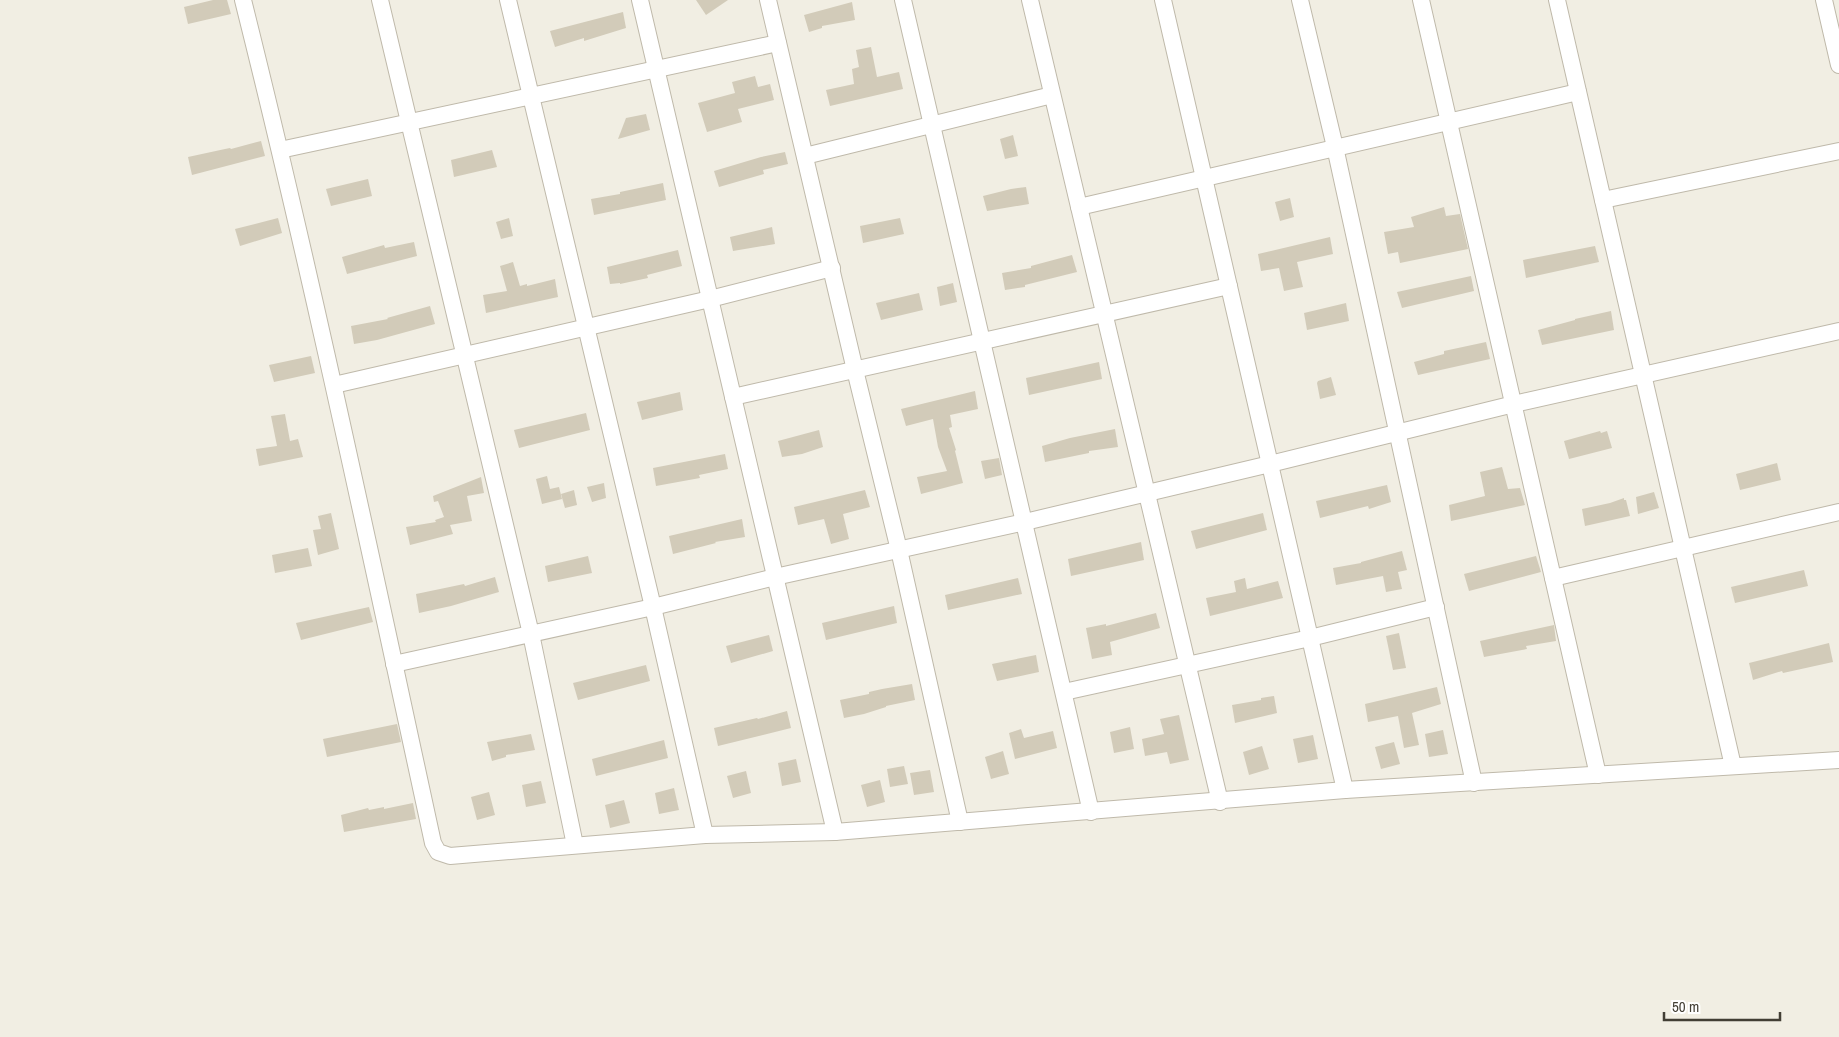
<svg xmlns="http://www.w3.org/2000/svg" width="1839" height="1037" font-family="'Archivo Narrow',sans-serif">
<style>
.building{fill:#d2cbb9}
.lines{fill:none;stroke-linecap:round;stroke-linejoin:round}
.minor-casing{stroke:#bfb9aa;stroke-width:18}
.minor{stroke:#fff;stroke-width:16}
</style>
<rect width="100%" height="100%" fill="#f1eee3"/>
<g class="building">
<path d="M213,0H227L231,14L188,24L184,7Z"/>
<path d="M696,0H728L706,15Z"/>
<path d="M852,2L855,20L822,26V28L809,32L804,15Z"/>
<path d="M623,12L626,28L584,41V38L555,47L550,31Z"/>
<path d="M871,47L877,77L899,72L903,89L830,106L826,90L854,84L852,69L859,67L856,50Z"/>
<path d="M755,76L758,87L770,84L774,100L738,109L742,122L707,132L698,103L735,93L732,82Z"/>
<path d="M646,114L650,130L618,139L626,118Z"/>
<path d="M1013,135L1018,156L1005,159L1000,139Z"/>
<path d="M261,141L265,156L192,175L188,157L225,149L230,148L231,149Z"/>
<path d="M492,150L497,167L454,177L451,160Z"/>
<path d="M785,152L788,164L763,170L764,174L719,187L714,171L761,157Z"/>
<path d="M368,179L372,196L331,206L326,189Z"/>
<path d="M663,183L666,200L594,215L591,199L620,194V192Z"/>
<path d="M1026,187L1029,204L987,211L983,196L1011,189Z"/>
<path d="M1290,198L1294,217L1280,221L1275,202Z"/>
<path d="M1444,207L1446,216L1460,214L1468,249L1400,263L1398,252L1388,254L1384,232L1414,227L1411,217Z"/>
<path d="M278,218L282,233L240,246L235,229Z"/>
<path d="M509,218L513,236L501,239L496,222Z"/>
<path d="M900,218L904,234L863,243L860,226Z"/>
<path d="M772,227L775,244L733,251L730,237Z"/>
<path d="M1330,237L1333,254L1297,262L1303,287L1284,291L1279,268L1261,271L1258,254Z"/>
<path d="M414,242L417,256L347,274L342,257L384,245L385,248Z"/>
<path d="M1595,246L1599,262L1526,278L1523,260Z"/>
<path d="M678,250L682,266L647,275L648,278L620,284V283L610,284L607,267Z"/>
<path d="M1072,255L1077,272L1025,285V287L1005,290L1002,273L1031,268V266Z"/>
<path d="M513,262L520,286L527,284V286L555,279L558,297L486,313L483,295L507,291L500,266Z"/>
<path d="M1471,276L1474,291L1402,308L1397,292Z"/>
<path d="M953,283L957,302L940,306L937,287Z"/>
<path d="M919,293L923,310L881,320L876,303Z"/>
<path d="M1346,303L1349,321L1307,330L1304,313Z"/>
<path d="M430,306L435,324L377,340L354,344L351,326L388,319L387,318Z"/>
<path d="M1611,311L1614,330L1542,345L1538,330L1575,320V319Z"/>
<path d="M1486,342L1490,359L1418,375L1414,362L1444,354V351Z"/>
<path d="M311,356L315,373L274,382L269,365Z"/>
<path d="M1099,362L1102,379L1029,395L1026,378Z"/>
<path d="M1331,377L1336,395L1320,399L1317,383L1318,381Z"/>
<path d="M975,391L978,409L950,415L952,427L949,428L956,450L955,451L963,483L921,494L917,477L947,471L938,447L933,419L906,426L901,409Z"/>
<path d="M680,392L683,410L642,420L637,402Z"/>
<path d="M586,413L590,430L519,448L514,430Z"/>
<path d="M285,414L290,441L298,439L303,457L259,466L256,449L277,446L271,416Z"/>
<path d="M1115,429L1118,447L1089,451V453L1045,462L1042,446L1070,438Z"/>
<path d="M819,430L823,447L802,454L782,457L778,441Z"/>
<path d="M1600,431L1601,433L1607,431L1612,448L1569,459L1564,441Z"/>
<path d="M725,454L728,469L699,475L700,478L656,486L653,468Z"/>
<path d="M999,458L1002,475L985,479L981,461Z"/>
<path d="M1777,463L1781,480L1740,490L1736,474Z"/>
<path d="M1502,467L1508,489L1520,488L1525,505L1451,521L1449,505L1485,496L1480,472Z"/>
<path d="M547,476L550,489L559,487L562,499L542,504L536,479Z"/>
<path d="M481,477L484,493L467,496L472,521L450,525L453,534L410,545L406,527L436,522L435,520L444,517L438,501L434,502L433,496Z"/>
<path d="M604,483L606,498L592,502L587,487Z"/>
<path d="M1387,485L1391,502L1369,509L1368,506L1320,518L1316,501Z"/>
<path d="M574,490L577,505L565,508L561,494Z"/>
<path d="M865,490L870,507L843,514L849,539L831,544L824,519L798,525L794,507Z"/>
<path d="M1654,492L1659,508L1638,514L1636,497Z"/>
<path d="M1624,498V500H1626L1630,516L1585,526L1582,509L1610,503Z"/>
<path d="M331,513L339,549L318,555L313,530L321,529L318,516Z"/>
<path d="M1263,513L1267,530L1196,549L1191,531Z"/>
<path d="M742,519L745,537L715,542L716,543L673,554L669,536Z"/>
<path d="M1141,542L1144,560L1071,576L1068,559Z"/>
<path d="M308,548L312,566L275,573L272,555Z"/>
<path d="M1402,551L1407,570L1398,572L1402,589L1386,592L1383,576L1336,585L1333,568L1361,563V562Z"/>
<path d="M588,556L592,573L548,582L545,566Z"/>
<path d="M1536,556L1541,572L1469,591L1464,574Z"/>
<path d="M1804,570L1808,586L1735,603L1731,587Z"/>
<path d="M495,577L499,592L451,606L419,613L416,594L464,584L465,586Z"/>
<path d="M1018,578L1022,594L948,610L945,595Z"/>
<path d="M1245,578L1247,589L1278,581L1283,598L1210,616L1206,598L1236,592L1234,581Z"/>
<path d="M894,606L897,623L826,640L822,623Z"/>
<path d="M369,607L373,622L301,640L296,623Z"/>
<path d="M1156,613L1160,628L1110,642L1112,655L1092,659L1086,628L1106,624V626Z"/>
<path d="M1554,625L1556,641L1526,646L1527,649L1484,657L1480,641Z"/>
<path d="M1399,633L1406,668L1393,670L1386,636Z"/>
<path d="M769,635L773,651L731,663L726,646Z"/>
<path d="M1829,643L1833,662L1783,673L1782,671L1753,680L1749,663Z"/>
<path d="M1036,655L1039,672L997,681L992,664Z"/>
<path d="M646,665L650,681L578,700L573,683Z"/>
<path d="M912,684L915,700L886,706V707L864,714L844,718L840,700L869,694V692L882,689Z"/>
<path d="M1437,687L1441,704L1412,713L1419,745L1404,748L1398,716L1368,722L1365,704Z"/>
<path d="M1274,696L1277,713L1235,723L1232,705L1261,700V698Z"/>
<path d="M787,711L791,728L718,746L714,728L757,718L758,719Z"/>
<path d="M1179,715L1189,760L1170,764L1167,752L1145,756L1142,739L1164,734L1160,719Z"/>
<path d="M397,724L401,742L327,757L323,739Z"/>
<path d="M1130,727L1134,749L1114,753L1110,732Z"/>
<path d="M1021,729L1024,738L1053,731L1057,748L1015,759L1009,733Z"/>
<path d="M1443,730L1448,754L1429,757L1425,734Z"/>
<path d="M531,734L535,750L506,755V757L492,761L487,742Z"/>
<path d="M1313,735L1318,759L1298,763L1293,739Z"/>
<path d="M664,740L668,758L596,776L592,759Z"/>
<path d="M1394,742L1400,764L1381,769L1375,747Z"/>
<path d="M1262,746L1269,769L1249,775L1243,752Z"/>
<path d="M1003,751L1009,774L991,779L985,757Z"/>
<path d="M796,759L801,782L782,786L778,763Z"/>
<path d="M904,766L908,784L890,787L887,769Z"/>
<path d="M930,770L934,792L914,795L910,773Z"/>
<path d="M746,771L751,793L733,798L727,776Z"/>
<path d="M880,780L885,802L867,807L861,785Z"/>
<path d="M541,781L546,803L526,807L522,785Z"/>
<path d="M674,788L679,810L659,814L655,793Z"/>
<path d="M489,792L495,815L477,820L471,797Z"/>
<path d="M624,800L630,823L610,828L605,805Z"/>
<path d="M413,803L416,819L344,832L341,815L368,808L369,810L384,807V809Z"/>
</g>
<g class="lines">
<defs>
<g id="minor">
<path d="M243,0C313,280 372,562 433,843L438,852L450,856L705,835L835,832L1345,790L1839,760"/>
<path d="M380,0L531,634L575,845"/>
<path d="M508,0L653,607L705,835"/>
<path d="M640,0L835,832"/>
<path d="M768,0L855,370L899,550L960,822"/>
<path d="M903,0L1091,812"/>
<path d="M1030,0L1220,802"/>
<path d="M1163,0L1345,790"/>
<path d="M1300,0L1335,147L1474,783"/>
<path d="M1421,0L1598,775"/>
<path d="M1557,0L1733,766"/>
<path d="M1824,0L1839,65"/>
<path d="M280,150L778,43"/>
<path d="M805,156L1052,95"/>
<path d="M1603,200L1839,151"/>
<path d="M1079,207L1578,92"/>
<path d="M334,385L710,299L832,268"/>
<path d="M733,397L1229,286"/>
<path d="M1553,578L1839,512"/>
<path d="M394,664L653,607L775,577L1025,522L1270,464L1514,404L1839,331"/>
<path d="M1064,692L1310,638L1436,607"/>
</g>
</defs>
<use href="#minor" class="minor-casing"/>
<use href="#minor" class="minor"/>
</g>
<path d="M1664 1012v8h116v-8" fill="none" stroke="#423e34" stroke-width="2.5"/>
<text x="1672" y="1012" font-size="15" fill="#423e34" stroke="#ffffff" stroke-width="4" paint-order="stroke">50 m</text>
</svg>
